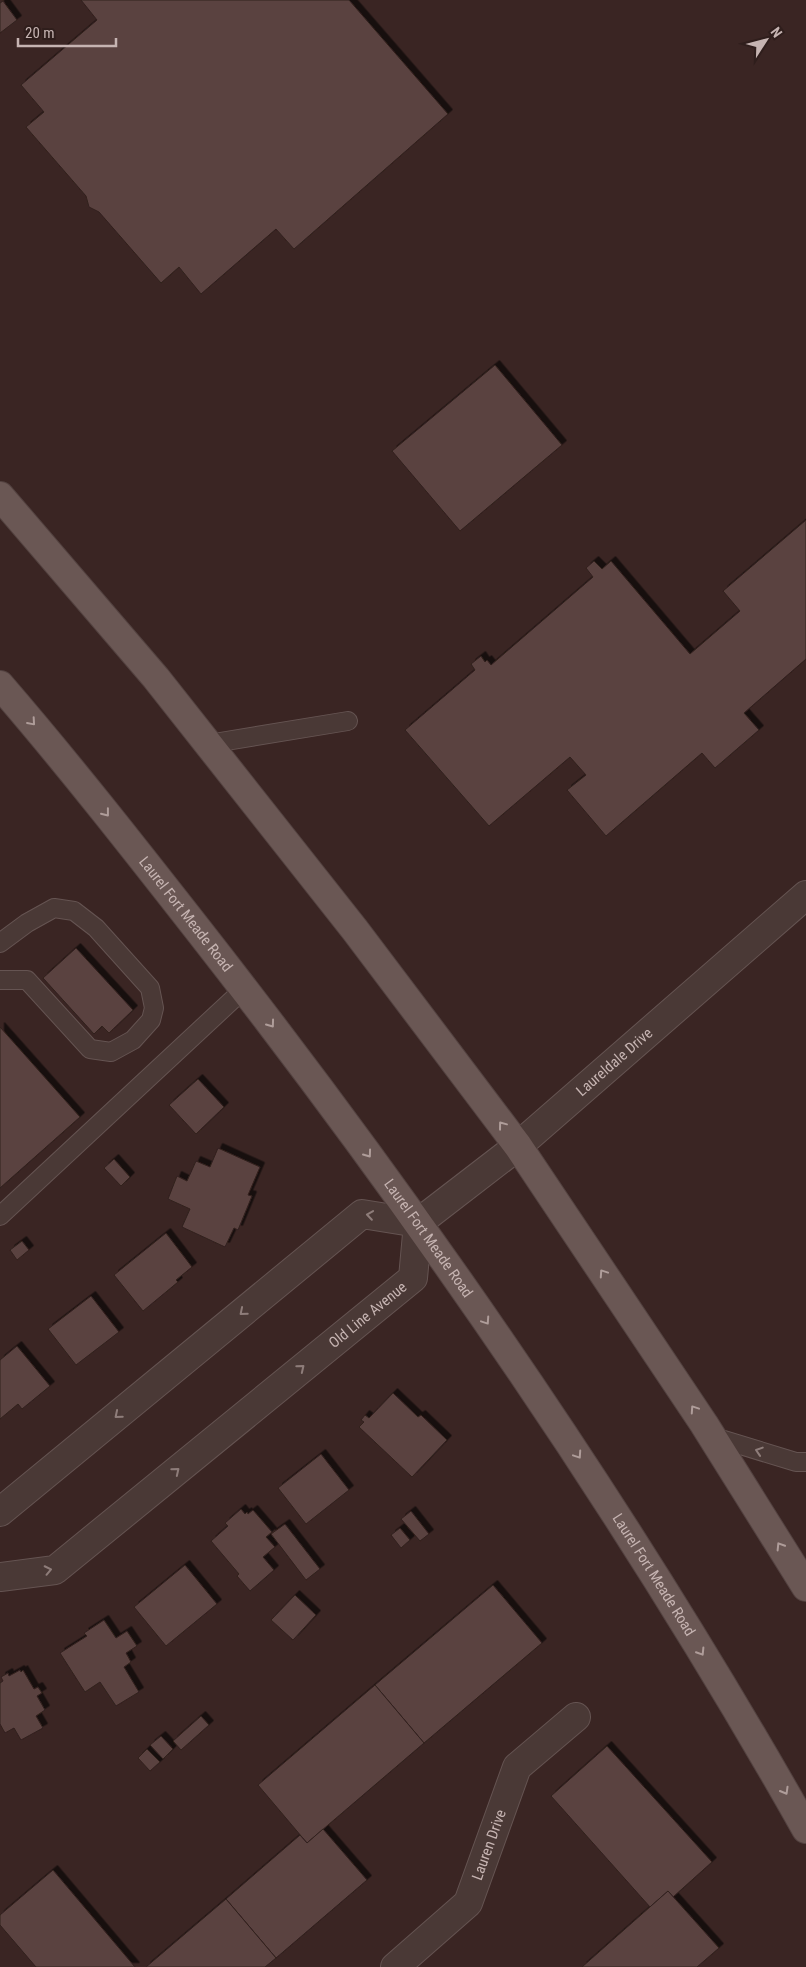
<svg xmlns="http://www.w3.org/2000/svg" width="806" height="1967" font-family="'Roboto Condensed',sans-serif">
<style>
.building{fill:#5a423f;stroke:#31201e;filter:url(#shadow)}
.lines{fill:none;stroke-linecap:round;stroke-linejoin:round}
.lane-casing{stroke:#655452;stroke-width:20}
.street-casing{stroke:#655452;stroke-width:30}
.primary-casing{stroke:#534240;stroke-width:30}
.lane{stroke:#4a3936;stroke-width:18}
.street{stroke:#4a3936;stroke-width:28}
.primary{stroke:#6a5754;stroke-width:28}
.oneway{stroke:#af9d9a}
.oneway2{stroke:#8e7d7a}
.labels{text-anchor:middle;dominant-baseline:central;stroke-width:5;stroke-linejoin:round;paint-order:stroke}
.street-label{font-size:15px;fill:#c6b4b2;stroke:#2f1e1c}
</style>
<defs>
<filter id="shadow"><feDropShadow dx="4.5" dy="-4.5" stdDeviation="0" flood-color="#0009"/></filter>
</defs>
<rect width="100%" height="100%" fill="#3a2523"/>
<g class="building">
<path d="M349,0L448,114L294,249L276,229L201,294L179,267L161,283L99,212L89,207L86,196L26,127L44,112L21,85L97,20L81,0Z"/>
<path d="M3,1L17,20L0,33V3Z"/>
<path d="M495,365L562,445L460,531L392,451Z"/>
<path d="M806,520V659L744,713L759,730L715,768L702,753L606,836L567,790L586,775L570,757L489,826L405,730L475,670L471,664L481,656L485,662L487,660L491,665L593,577L586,568L594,561L602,569L611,561L690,654L740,611L723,591Z"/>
<path d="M76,948L133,1010L109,1033L102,1026L94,1034L43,978Z"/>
<path d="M0,1027L80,1117L0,1188Z"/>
<path d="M198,1079L224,1107L196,1134L169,1105Z"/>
<path d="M218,1148L260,1167L248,1195L252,1196L238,1230L234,1228L225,1247L182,1227L190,1209L168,1199L177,1176L187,1181L196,1161L210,1167Z"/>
<path d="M114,1159L130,1177L121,1186L104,1168Z"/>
<path d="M166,1233L192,1267L176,1280L178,1282L143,1311L114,1275Z"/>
<path d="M22,1241L29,1250L17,1260L10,1250Z"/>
<path d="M91,1296L119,1332L76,1365L48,1329Z"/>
<path d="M17,1346L50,1386L22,1409L18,1404L0,1419V1360Z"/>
<path d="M393,1393L418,1417L421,1415L447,1440L412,1477L359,1427L364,1422L361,1420L365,1415L369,1418Z"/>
<path d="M321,1454L349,1490L306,1524L278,1488Z"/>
<path d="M241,1509L245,1514L247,1512L248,1514L253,1510L272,1532L266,1537L275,1547L263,1557L274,1570L250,1591L237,1576L239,1574L211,1541L228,1526L225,1523Z"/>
<path d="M411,1511L429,1534L420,1541L401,1519Z"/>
<path d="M285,1524L320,1569L306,1580L271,1534Z"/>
<path d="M400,1528L410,1540L401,1548L391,1535Z"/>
<path d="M185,1565L217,1604L166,1646L134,1607Z"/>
<path d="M493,1585L542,1643L424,1743L375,1685Z"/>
<path d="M295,1595L316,1615L293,1640L271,1620Z"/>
<path d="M104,1620L116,1638L127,1631L137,1646L126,1653L131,1662L124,1667L139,1692L116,1706L100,1682L85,1692L60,1653L87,1636L84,1633Z"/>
<path d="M20,1670L21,1672L23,1670L34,1689L38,1687L42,1693L37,1696L45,1710L36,1716L43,1728L21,1740L14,1728L5,1733L0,1724V1683L3,1681L1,1677L8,1673L9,1676Z"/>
<path d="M375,1685L424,1743L307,1843L258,1785Z"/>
<path d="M201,1716L209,1725L181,1750L173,1741Z"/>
<path d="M161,1736L173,1749L163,1759L150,1745Z"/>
<path d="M607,1746L712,1862L673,1897L668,1891L650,1907L551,1796Z"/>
<path d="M147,1749L160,1762L150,1771L138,1758Z"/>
<path d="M323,1829L367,1880L276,1958L226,1899L300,1835L307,1843Z"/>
<path d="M53,1870L135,1967H36L0,1925V1915Z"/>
<path d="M668,1891L719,1948L697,1967H582Z"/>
<path d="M226,1899L276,1958L265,1967H146Z"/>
</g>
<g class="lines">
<defs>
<g id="lane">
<path d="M208,744L348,721"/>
<path d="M0,943L27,923L54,908L74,911L96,928L150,988L154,1008L151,1020L133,1040L111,1052L90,1049L27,980H0"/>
<path d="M0,1216L244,989"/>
<path d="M711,1436L796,1462H806"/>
</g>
<g id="street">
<path id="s1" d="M418,1223L518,1146L806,895"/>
<path d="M0,1512L362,1214L418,1223"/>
<path id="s2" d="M0,1577L55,1570L413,1278L418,1223"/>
<path id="s3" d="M395,1967L468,1903L517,1767L576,1717"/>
</g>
<g id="primary">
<path d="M0,496L156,678L355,930L518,1146L704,1424L806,1587"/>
<path id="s4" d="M0,685C69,765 134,848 199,931C422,1216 628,1514 806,1829"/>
</g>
</defs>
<use href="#lane" class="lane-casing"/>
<use href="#street" class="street-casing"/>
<use href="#primary" class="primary-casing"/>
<use href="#lane" class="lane"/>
<use href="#street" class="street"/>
<use href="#primary" class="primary"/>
</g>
<defs><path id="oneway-chevron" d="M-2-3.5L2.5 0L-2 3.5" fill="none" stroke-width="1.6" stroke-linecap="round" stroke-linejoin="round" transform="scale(1.25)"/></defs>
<g class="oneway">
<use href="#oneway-chevron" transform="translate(32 722) rotate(49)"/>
<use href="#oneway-chevron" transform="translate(106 813) rotate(52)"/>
<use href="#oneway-chevron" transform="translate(271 1024) rotate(54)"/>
<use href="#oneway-chevron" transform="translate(502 1125) rotate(-127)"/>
<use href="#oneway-chevron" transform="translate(368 1154) rotate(54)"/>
<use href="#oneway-chevron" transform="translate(603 1273) rotate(-124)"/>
<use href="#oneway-chevron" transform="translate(486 1321) rotate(56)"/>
<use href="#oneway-chevron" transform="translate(694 1409) rotate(-124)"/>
<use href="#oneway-chevron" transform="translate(578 1455) rotate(56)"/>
<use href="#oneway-chevron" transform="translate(780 1546) rotate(-122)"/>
<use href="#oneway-chevron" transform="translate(701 1652) rotate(58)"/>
<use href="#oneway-chevron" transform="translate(785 1791) rotate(60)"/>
</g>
<g class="oneway2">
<use href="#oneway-chevron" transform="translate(370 1215) rotate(-172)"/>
<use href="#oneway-chevron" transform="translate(243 1312) rotate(140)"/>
<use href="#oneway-chevron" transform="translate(301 1368) rotate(-39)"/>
<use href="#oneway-chevron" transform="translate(118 1415) rotate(140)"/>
<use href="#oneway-chevron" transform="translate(759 1451) rotate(-162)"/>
<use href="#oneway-chevron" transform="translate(176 1471) rotate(-39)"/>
<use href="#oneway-chevron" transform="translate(48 1570) rotate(-12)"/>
</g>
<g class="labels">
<g class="street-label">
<text stroke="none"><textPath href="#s4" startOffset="295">Laurel Fort Meade Road</textPath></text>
<text stroke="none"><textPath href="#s1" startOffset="254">Laureldale Drive</textPath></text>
<text stroke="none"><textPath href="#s4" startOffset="700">Laurel Fort Meade Road</textPath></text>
<text stroke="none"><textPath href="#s2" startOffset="459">Old Line Avenue</textPath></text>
<text stroke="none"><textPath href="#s4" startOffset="1105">Laurel Fort Meade Road</textPath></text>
<text stroke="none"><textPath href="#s3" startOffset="159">Lauren Drive</textPath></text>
</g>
</g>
<g transform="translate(766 40) rotate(54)" stroke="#2f1e1c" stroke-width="4" paint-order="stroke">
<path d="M0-4L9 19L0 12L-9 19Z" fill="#c6b4b2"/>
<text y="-8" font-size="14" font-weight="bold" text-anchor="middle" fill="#c6b4b2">N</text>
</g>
<path d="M18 38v8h98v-8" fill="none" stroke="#c6b4b2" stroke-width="2.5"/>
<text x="25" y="38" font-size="15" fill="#c6b4b2" stroke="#2f1e1c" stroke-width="4" paint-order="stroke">20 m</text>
</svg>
